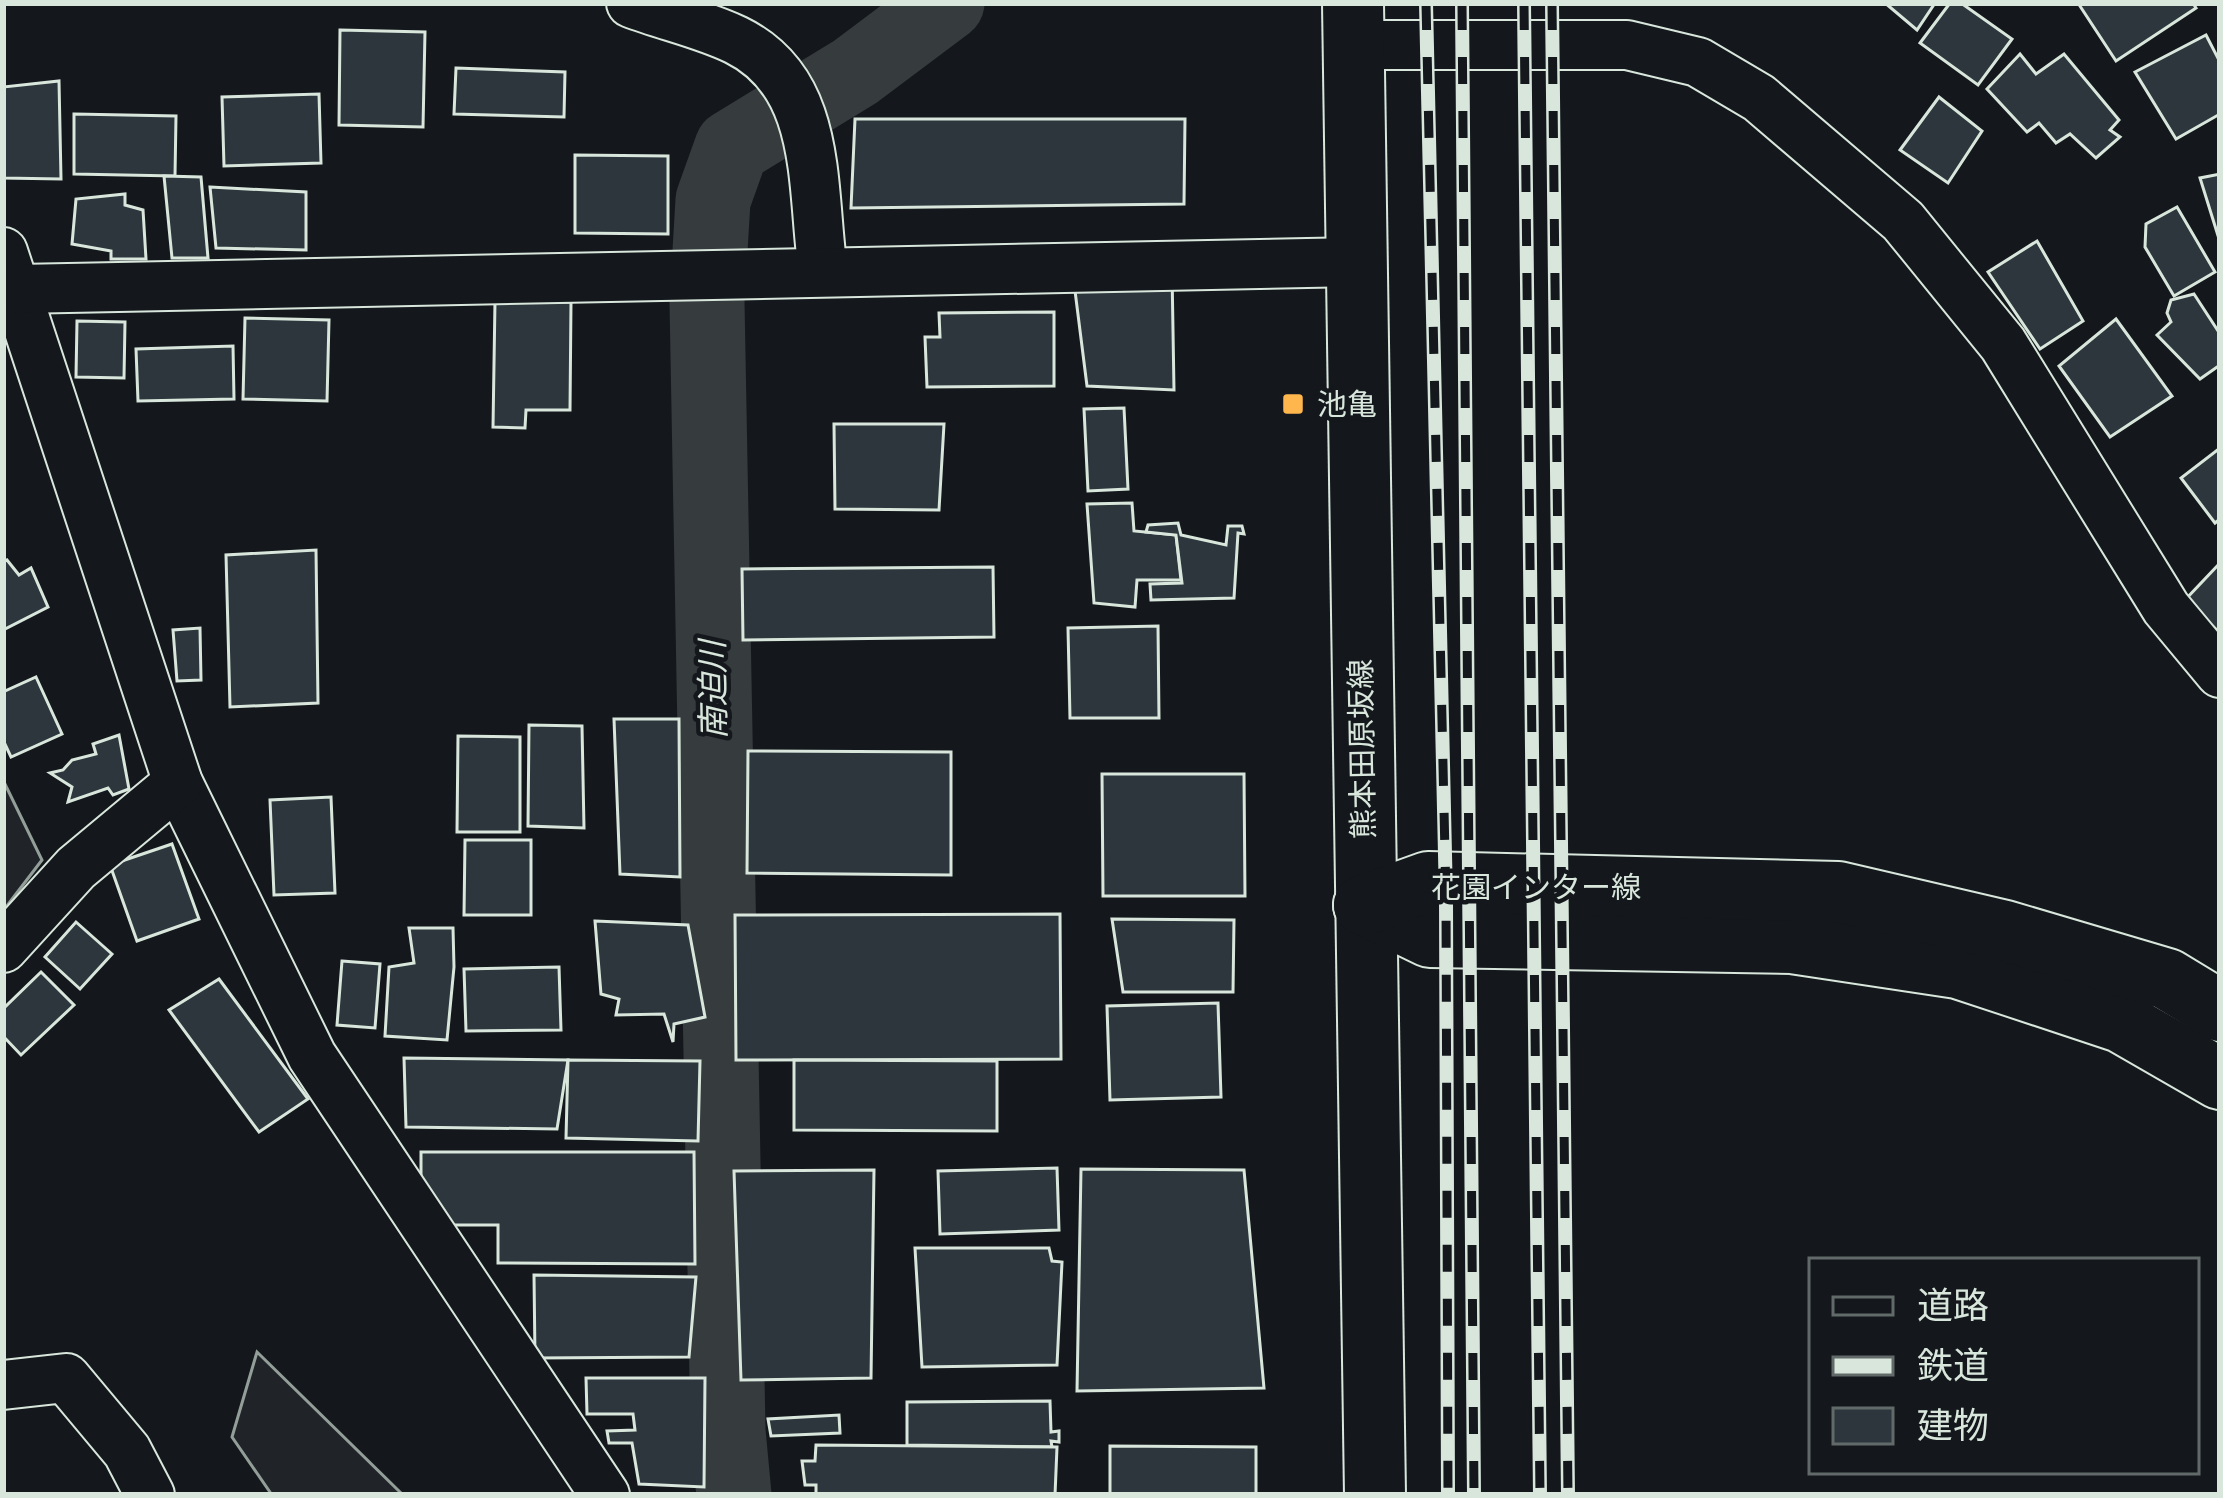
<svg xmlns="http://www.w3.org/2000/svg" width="2223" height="1498" font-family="'DejaVu Sans','Noto Sans JP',sans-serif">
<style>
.green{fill:#202428;stroke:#939e99;stroke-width:3}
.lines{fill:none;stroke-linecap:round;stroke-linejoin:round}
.river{stroke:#363b3e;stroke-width:75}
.building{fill:#2c363c;stroke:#d8e6dc;stroke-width:3}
.minor-casing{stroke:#d8e6dc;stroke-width:52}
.major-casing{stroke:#d8e6dc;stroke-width:64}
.minor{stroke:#14181c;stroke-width:48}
.major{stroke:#14181c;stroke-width:60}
.rail-casing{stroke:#d8e6dc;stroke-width:14}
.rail{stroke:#14181c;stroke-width:9;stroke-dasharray:27;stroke-linecap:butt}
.poi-dot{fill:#ffb74d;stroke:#14181c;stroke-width:4.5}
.labels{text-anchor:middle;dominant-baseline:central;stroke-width:9;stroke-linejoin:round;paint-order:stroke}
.poi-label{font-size:30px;fill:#d8e6dc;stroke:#14181c;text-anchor:start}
.street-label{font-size:30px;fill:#d8e6dc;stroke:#14181c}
.water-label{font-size:33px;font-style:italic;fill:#d8e6dc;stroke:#14181c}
</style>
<rect width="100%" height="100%" fill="#14181c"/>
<g class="green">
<path d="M3,780L42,860L3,911Z"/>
<path d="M257,1352L403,1495H272L232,1437Z"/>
</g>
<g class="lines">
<path class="river" d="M734,1495L728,1431L707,302L713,200L732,147L855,72L947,3"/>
</g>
<g class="building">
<path d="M1885,3H1935L1917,30Z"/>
<path d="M1950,3H1961L2012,39L1978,85L1920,43Z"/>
<path d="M2078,3H2193L2196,8L2116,61Z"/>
<path d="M340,30L425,32L423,127L339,125Z"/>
<path d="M2206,35L2220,62V114L2176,139L2135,72Z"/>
<path d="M2020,54L2036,74L2064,54L2119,120L2110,130L2120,137L2096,158L2070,134L2056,143L2039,123L2027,132L1987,89Z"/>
<path d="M456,68L565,72L564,117L454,114Z"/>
<path d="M59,81L61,179L3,178V87Z"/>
<path d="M319,94L321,163L224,166L222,97Z"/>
<path d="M1939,97L1982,131L1948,183L1900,150Z"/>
<path d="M74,114L176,116L175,176L74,174Z"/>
<path d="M855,119H1185L1184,204L851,208Z"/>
<path d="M575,155L668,156V234L575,233Z"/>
<path d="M2220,174V242L2200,178Z"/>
<path d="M164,176L201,177L208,258H172Z"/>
<path d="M210,187L306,192V250L216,248Z"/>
<path d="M125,194V205L143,210L146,259H111V251L72,244L76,199Z"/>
<path d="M2177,207L2215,272L2174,296L2145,247L2146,224Z"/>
<path d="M2037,241L2083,321L2040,349L1988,272Z"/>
<path d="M1172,271L1174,390L1087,386L1073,275Z"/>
<path d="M2194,294L2220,334V365L2200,379L2157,335L2171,322L2167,313L2171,300Z"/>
<path d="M495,301L571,302L570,410H526L525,428L493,427Z"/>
<path d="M1054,312V386L927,387L925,337H940L939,313Z"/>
<path d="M245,318L329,320L327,401L243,399Z"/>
<path d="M2116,319L2172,396L2110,437L2059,366Z"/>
<path d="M77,321L125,322L124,378L76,377Z"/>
<path d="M233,346L234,399L138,401L136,349Z"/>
<path d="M1124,408L1128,489L1088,491L1084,409Z"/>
<path d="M834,424H944L939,510L835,509Z"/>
<path d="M2220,448V519L2215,523L2181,478Z"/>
<path d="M1132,503L1134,531L1176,535L1181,580H1137L1135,607L1094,603L1087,504Z"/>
<path d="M1178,523L1181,535L1226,545L1228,526H1242L1244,534L1238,533L1234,598L1151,600L1150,584L1182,583L1176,535L1146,532L1148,525Z"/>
<path d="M316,550L318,703L230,707L226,555Z"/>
<path d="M7,560L19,575L31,568L48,607L3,630V562Z"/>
<path d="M2220,563V633L2185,600Z"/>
<path d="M993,567L994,637L743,640L742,569Z"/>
<path d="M1158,626L1159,718H1070L1068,628Z"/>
<path d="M200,628L201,680L177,681L173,630Z"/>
<path d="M36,677L62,734L11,757L3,740V692Z"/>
<path d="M614,719H679L680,877L620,874Z"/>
<path d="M529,725L582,726L584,828L528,826Z"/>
<path d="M119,735L129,789L113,795L108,788L68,802L72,787L50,773L63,770L72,760L96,754L93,744Z"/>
<path d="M458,736L520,737V832H457Z"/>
<path d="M748,751L951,752V875L747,873Z"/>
<path d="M1102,774H1244L1245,896H1103Z"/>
<path d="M331,797L335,893L274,895L270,800Z"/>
<path d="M465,840H531V915H464Z"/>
<path d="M172,844L199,919L137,941L110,865Z"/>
<path d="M1060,914L1061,1059L736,1060L735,915Z"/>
<path d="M1112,919L1234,920L1233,992H1123Z"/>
<path d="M595,921L688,925L705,1017L674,1024L673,1042L664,1014L616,1015L619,999L601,994Z"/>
<path d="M76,922L112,954L80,989L45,957Z"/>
<path d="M409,928H453L454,967L447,1040L385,1036L389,967L414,963Z"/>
<path d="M342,961L380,964L375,1028L337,1025Z"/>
<path d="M559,967L561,1030L466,1031L464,969Z"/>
<path d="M41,972L74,1005L21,1055L3,1036V1009Z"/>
<path d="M219,979L308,1099L259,1132L169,1010Z"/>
<path d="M1218,1003L1221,1097L1110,1100L1107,1006Z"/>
<path d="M404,1058L568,1060L557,1129L406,1127Z"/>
<path d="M568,1060L700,1061L698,1141L566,1138Z"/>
<path d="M794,1060L997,1061V1131L794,1130Z"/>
<path d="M421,1152H694L695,1264L498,1263V1225H421Z"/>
<path d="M1057,1168L1059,1230L940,1234L938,1171Z"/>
<path d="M1081,1169L1244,1170L1264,1388L1077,1391Z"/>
<path d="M874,1170L871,1378L741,1380L734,1171Z"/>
<path d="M915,1248H1049L1052,1261L1062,1262L1057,1365L922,1367Z"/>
<path d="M534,1275L696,1277L689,1357L535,1358Z"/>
<path d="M586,1378H705L704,1487L639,1484L632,1443H609L607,1431L635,1430L633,1414H587Z"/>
<path d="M1050,1401L1051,1432L1059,1431V1442L1051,1441L1052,1447L907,1445V1402Z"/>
<path d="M839,1415L840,1433L771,1436L768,1419Z"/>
<path d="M816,1445L1057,1447L1055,1495H816V1485H805L802,1461H815Z"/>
<path d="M1110,1446L1256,1447V1495H1110Z"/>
</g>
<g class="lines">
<defs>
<g id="minor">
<path d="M631,3C665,16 703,24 736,40C824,83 811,188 823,271"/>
<path d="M1353,45H1627L1698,62L1759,98L1903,221L2003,344L2166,608L2220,673"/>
<path d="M3,252L178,783L312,1056L605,1495"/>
<path d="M18,289L1357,262"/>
<path d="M3,948L76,868L178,783"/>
<path d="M3,1385L66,1378L127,1451L150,1495"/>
</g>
<g id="major">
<path d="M1353,3L1375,1495"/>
<path d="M1364,905L1430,937L1792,943L1958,968L2121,1022L2220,1079"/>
<path d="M1364,905L1428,882L1838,892L2005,931L2167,979L2220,1011"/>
</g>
</defs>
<use href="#minor" class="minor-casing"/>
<use href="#major" class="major-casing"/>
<use href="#minor" class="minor"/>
<use href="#major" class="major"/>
<defs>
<g id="rail">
<path d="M1426,3L1446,899L1448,1495"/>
<path d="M1462,3L1474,1495"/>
<path d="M1524,3L1540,1495"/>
<path d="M1552,3L1568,1495"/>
</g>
</defs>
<use href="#rail" class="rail-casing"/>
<use href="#rail" class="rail"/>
</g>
<rect class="poi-dot" x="1281" y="392" width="24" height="24" rx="6"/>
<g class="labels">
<g class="poi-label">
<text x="1317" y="404">池亀</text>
</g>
<g class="street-label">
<text transform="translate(1362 749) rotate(-91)">熊本田原坂線</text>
<text x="1536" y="887">花園インター線</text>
</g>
<g class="water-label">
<text transform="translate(713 690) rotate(-91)">南迫川</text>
</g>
</g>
<rect width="2223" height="1498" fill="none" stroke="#d8e6dc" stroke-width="12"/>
<rect x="1809" y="1258" width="390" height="216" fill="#14181c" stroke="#626a69" stroke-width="3"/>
<rect x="1833" y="1297" width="60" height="18" fill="#14181c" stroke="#626a69" stroke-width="3"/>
<text x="1917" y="1318" font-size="36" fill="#d8e6dc">道路</text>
<rect x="1833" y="1357" width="60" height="18" fill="#d8e6dc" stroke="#626a69" stroke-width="3"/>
<text x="1917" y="1378" font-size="36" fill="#d8e6dc">鉄道</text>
<rect x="1833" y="1408" width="60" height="36" fill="#2c363c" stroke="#626a69" stroke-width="3"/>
<text x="1917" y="1438" font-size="36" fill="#d8e6dc">建物</text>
</svg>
